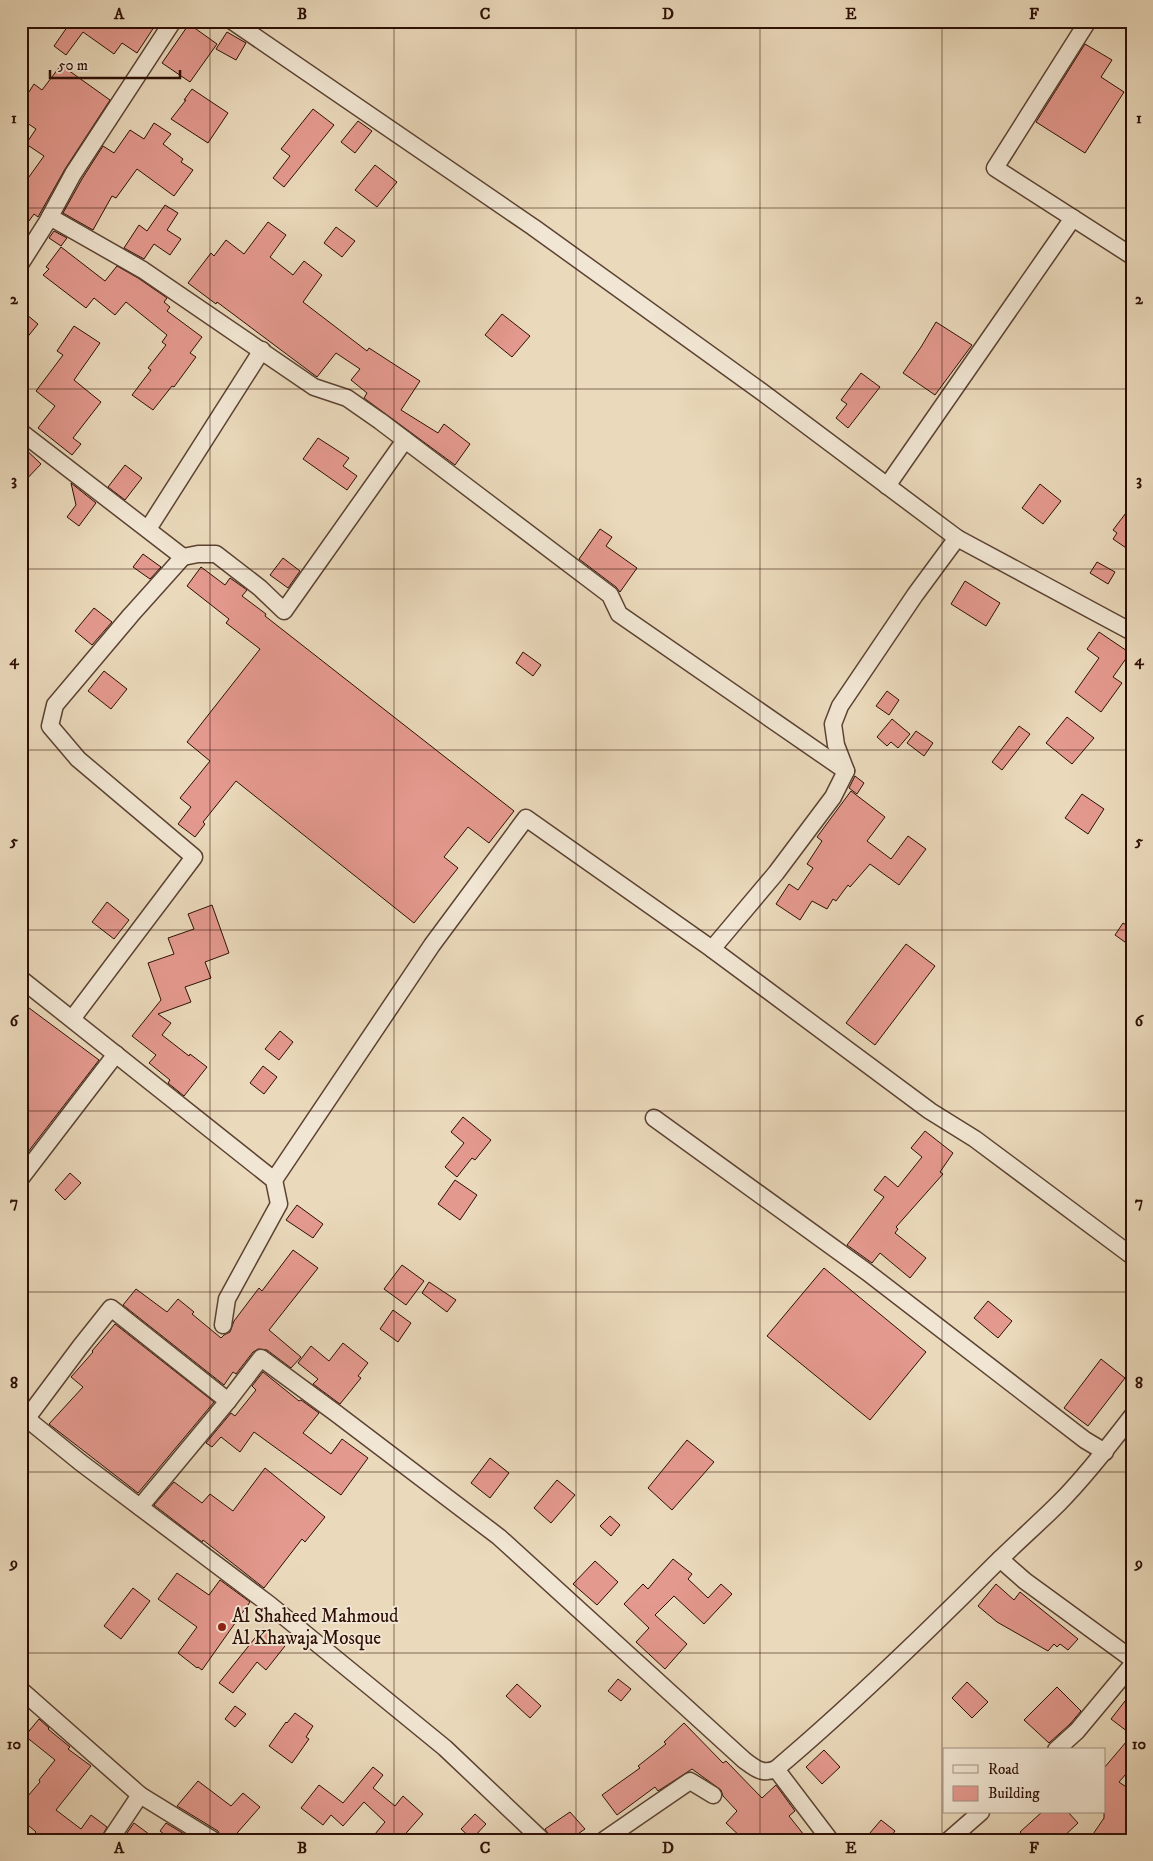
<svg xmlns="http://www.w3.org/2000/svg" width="1153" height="1861" font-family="'IM FELL DW Pica',serif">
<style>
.building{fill:#e4998e;stroke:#2d0f05}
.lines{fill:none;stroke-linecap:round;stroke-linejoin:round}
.minor-casing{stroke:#5c4232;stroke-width:19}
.minor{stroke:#f1e6d3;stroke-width:16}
.grid{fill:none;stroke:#2d0f05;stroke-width:1;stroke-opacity:0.55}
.poi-dot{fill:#8f2418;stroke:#f1e6d3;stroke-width:2}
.labels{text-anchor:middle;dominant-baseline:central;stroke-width:4;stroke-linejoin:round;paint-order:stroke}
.poi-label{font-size:19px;fill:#2d0f05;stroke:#f1e6d3;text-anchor:start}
.neatline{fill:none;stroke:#2d0f05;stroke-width:2}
.grid-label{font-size:16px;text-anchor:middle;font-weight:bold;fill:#2d0f05}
</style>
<rect width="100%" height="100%" fill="#ead9bb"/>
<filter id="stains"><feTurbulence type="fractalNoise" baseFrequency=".004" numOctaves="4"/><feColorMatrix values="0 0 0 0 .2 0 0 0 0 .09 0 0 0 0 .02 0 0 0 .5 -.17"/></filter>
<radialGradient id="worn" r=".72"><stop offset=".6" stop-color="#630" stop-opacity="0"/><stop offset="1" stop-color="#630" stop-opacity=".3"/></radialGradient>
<g class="building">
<path d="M68,21H158L137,53L122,43L114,54L83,32L66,55L54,46L70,23Z"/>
<path d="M189,24L217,44L190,82L162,63Z"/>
<path d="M227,32L246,43L236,60L216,49Z"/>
<path d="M1085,44L1112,60L1101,77L1124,92L1085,153L1036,122Z"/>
<path d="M61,65L110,100L65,169L38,217L34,214L21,232V188L44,156L26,144L36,129L21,119V91L27,95L34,84L42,90Z"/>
<path d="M192,89L228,113L208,143L171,119L186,100H184Z"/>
<path d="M313,109L334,125L284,187L273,178L290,156L281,149Z"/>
<path d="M358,121L372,131L355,153L341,142Z"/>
<path d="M154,123L171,134L163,144L183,159L181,162L193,170L174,196L137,169L116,198L112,196L93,230L63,213L82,179L103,146L114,153L130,130L144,139Z"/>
<path d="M375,165L397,182L377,207L355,190Z"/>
<path d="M165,205L178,213L167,230L181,239L170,255L154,244L144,259L124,248L139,225L147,231Z"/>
<path d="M268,222L286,235L270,257L293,275L304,261L322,275L303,302L367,351L369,348L420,381L401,410L438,433L444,424L470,444L455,465L364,398L367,393L351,380L360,369L336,353L317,377L217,302L216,304L188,283L211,253L214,256L226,240L244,254Z"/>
<path d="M336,227L355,241L342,257L324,243Z"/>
<path d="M54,231L67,238L61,246L49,238Z"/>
<path d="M61,247L105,281L117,266L138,278L167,298L164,302L170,307L167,311L202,337L190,353L196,357L174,387L172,386L153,410L132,395L151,370L148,368L166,345L162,342L167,335L126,302L115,315L94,298L86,308L43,275L49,269L46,267Z"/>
<path d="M21,310L38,324L21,345Z"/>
<path d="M502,314L530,336L512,357L485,335Z"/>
<path d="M936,322L972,345L935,395L903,373L921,347Z"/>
<path d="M74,326L100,343L74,380L101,402L73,438L81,444L72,455L38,428L55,406L36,391L63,355L57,351Z"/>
<path d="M861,373L880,387L848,428L836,418L847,404L841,400Z"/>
<path d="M318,438L349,458L343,466L357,476L347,490L303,459Z"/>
<path d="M21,445L41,464L21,485Z"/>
<path d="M125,465L142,478L125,500L108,487Z"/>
<path d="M71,483L96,503L79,526L67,517L76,505Z"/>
<path d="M1040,484L1061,501L1043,524L1022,508Z"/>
<path d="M1132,505V552L1113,539L1117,533L1113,530Z"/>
<path d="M600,529L612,537L606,546L637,568L620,592L616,587L579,559Z"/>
<path d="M143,554L161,567L150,579L133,567Z"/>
<path d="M283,558L300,571L288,588L270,575Z"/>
<path d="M1097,562L1115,572L1108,584L1090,573Z"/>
<path d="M201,567L225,585L230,578L247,590L242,596L266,614L265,616L514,811L489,843L468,827L444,857L458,868L414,923L236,781L203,822L205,824L195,837L178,824L191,807L180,798L210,761L187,742L260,649L226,623L229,619L187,586Z"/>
<path d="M965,581L1000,603L986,626L951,604Z"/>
<path d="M94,608L112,622L92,645L75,631Z"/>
<path d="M1099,632L1130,653L1113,677L1122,683L1101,712L1075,692L1099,658L1087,649Z"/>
<path d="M523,652L541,665L533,676L516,663Z"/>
<path d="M104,671L127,689L111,709L88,691Z"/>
<path d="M887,691L899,700L889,715L876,706Z"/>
<path d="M1067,717L1094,738L1072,764L1046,743Z"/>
<path d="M892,719L910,734L898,748L891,742L887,746L877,737Z"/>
<path d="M1019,726L1030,734L1002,770L992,762Z"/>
<path d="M916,731L933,743L924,756L907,743Z"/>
<path d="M855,776L864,783L857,794L849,788Z"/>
<path d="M851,791L885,817L867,841L891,859L908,836L926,849L899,885L870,864L850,887L848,885L836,901L833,899L827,909L812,901L800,920L776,904L789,884L798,890L813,868L807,864L822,841L817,837Z"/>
<path d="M1082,794L1104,809L1088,834L1065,818Z"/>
<path d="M107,902L129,920L114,939L92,922Z"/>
<path d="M212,905L229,953L205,962L211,978L185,987L191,1002L158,1014L171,1023L162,1035L189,1056L190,1054L207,1067L184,1096L168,1083L170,1080L149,1063L156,1055L132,1036L161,1000L148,963L174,954L168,938L194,929L188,914Z"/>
<path d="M1123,923L1132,929V947L1115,935Z"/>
<path d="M906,944L935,966L875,1045L846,1023Z"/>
<path d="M21,1002L99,1060L21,1161Z"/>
<path d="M280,1031L293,1042L279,1060L265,1049Z"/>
<path d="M263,1066L277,1077L264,1094L250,1083Z"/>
<path d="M463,1117L491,1140L475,1160L472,1158L457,1177L445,1167L464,1143L451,1132Z"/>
<path d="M925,1131L953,1153L940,1172L943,1174L896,1227L898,1229L895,1233L926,1258L910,1278L880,1253L872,1263L847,1245L884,1197L874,1190L885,1176L898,1187L922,1157L911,1148Z"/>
<path d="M70,1173L81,1183L65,1200L55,1190Z"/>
<path d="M455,1180L477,1195L460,1220L438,1204Z"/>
<path d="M297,1205L323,1224L313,1238L286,1220Z"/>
<path d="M293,1250L318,1268L269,1330L301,1357L291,1368L267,1350L258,1349L253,1352L236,1374L233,1372L224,1385L123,1305L136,1289L167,1312L178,1299L194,1312L192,1314L221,1338L224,1335L230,1332L234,1321L259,1288L262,1291Z"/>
<path d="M402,1265L424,1281L406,1305L384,1289Z"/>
<path d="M824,1268L926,1352L870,1420L767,1336Z"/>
<path d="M429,1282L456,1300L447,1312L422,1293Z"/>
<path d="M988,1301L1012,1321L998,1338L974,1318Z"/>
<path d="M393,1310L411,1323L398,1342L380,1329Z"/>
<path d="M115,1324L214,1402L138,1493L49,1424L83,1387L71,1377L93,1352L92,1351Z"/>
<path d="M343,1343L368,1363L358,1376L361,1378L340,1404L313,1384L318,1379L298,1363L311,1346L329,1361Z"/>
<path d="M1101,1359L1125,1378L1088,1426L1064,1408Z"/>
<path d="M263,1372L299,1401L301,1400L319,1413L303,1433L331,1454L342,1439L368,1458L341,1495L254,1432L240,1452L221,1437L212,1447L206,1443L231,1413L235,1416L256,1390L252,1386Z"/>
<path d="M687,1440L714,1462L672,1510L648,1488Z"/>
<path d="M490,1458L509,1473L490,1498L471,1483Z"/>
<path d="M265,1468L325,1517L305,1542L302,1539L264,1588L203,1540L202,1542L154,1505L174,1482L202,1503L210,1494L233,1511Z"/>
<path d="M557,1480L575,1495L551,1523L534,1508Z"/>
<path d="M610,1516L620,1525L611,1536L600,1526Z"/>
<path d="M673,1559L692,1574L688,1579L708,1598L721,1584L732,1594L704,1624L674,1596L655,1615L687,1644L665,1669L636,1642L649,1628L624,1604L643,1584L648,1589Z"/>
<path d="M595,1561L618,1582L597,1605L573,1584Z"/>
<path d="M177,1573L209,1595L220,1580L250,1602L202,1670L198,1667L197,1668L178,1653L197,1627L158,1599Z"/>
<path d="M996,1584L1014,1600L1020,1592L1078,1639L1068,1650L1060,1644L1057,1647L1054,1644L1048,1651L997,1622L978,1606Z"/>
<path d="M133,1588L150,1601L121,1639L104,1626Z"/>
<path d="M263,1628L285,1646L266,1670L257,1662L233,1693L219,1683Z"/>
<path d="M618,1679L631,1689L621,1701L608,1691Z"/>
<path d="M967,1682L988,1702L972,1718L952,1698Z"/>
<path d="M517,1684L541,1706L530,1718L506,1696Z"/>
<path d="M1057,1687L1081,1711L1070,1724L1049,1743L1024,1720Z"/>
<path d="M1132,1692V1735L1111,1719Z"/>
<path d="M235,1706L246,1714L235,1727L225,1719Z"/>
<path d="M295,1713L313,1726L306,1737L309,1739L292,1763L269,1746L286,1722L287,1723Z"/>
<path d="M39,1719L49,1728L48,1729L70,1747L68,1749L91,1766L56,1810L81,1829L91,1815L107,1827L100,1840H30L36,1832L21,1819V1804L40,1782L39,1780L55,1760L25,1736Z"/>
<path d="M684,1723L723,1763L726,1761L762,1798L776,1785L795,1811L789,1816L808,1840H744L726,1823L737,1811L723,1796L721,1790L692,1769L658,1791L655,1787L617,1815L602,1795L640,1768L638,1766L666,1744L664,1742Z"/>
<path d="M1132,1735V1767L1119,1782L1132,1791V1840H1089L1104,1818V1768Z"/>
<path d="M824,1750L840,1767L822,1784L806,1767Z"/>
<path d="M373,1767L383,1775L373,1788L395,1806L403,1796L423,1814L400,1840H370L385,1822L364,1802L343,1826L331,1815L323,1825L301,1808L319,1785L343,1803Z"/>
<path d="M198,1781L231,1806L243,1793L260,1807L231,1840H223L218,1831L177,1806Z"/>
<path d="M570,1812L585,1829L569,1840H552L545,1829Z"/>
<path d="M1042,1812H1068L1078,1823L1060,1840H1027L1020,1832Z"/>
<path d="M475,1814L486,1824L472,1839L461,1829Z"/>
<path d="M881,1820L895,1831L888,1840H864Z"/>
<path d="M134,1823L157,1840H122Z"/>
<path d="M166,1823L194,1840H172L160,1831Z"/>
</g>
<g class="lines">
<defs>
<g id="minor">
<path d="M232,21L533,227L762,392L957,538L1132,632"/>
<path d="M1088,21L995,168L1132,256"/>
<path d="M50,217L143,270L314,387L347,398L380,421L610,595L619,614L846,771"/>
<path d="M21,263L47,222L73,174L173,21"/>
<path d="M21,432L183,557L198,554H216L260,588L284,611L405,440"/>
<path d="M887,486L1073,218"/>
<path d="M148,529L262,350"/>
<path d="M712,949L776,873L833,797L846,771L836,745L833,724L840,706L915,595L957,538"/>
<path d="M21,979L274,1180L279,1204L227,1299L223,1325"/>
<path d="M72,1019L194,857L78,759L50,726L55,705L131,615L183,557"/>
<path d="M654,1118L867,1272L1085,1440L1105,1452"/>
<path d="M21,1178L116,1054"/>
<path d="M274,1180L432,945L526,818L712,949L930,1111L975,1139L1132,1256"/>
<path d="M21,1414L80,1462L270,1605L445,1748L542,1840"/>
<path d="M27,1418L80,1347L111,1308L228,1401"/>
<path d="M140,1507L228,1401L261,1358L337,1414L499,1537L744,1760C755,1768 762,1775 776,1769C853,1704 924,1635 995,1564C1016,1543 1038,1524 1059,1503C1085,1477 1109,1446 1132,1416"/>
<path d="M1000,1559L1025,1581L1132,1659"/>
<path d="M21,1690L140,1795L213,1840"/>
<path d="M1056,1750L1077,1731L1132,1665"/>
<path d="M776,1769L830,1840"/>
<path d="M110,1840L140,1795"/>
<path d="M604,1840L690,1781L713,1795"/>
<path d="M949,1840L981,1812"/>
</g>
</defs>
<use href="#minor" class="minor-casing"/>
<use href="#minor" class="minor"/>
</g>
<path class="grid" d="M210,21V1840M394,21V1840M576,21V1840M760,21V1840M942,21V1840M21,208H1132M21,389H1132M21,569H1132M21,750H1132M21,930H1132M21,1111H1132M21,1292H1132M21,1472H1132M21,1653H1132"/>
<circle class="poi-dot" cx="222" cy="1627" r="5"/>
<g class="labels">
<g class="poi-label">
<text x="232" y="1616">Al Shaheed Mahmoud<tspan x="232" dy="22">Al Khawaja Mosque</tspan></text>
</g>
</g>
<rect width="1153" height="1861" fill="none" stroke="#ead9bb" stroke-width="55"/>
<rect x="943" y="1748" width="162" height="65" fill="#f1e6d3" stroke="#a39081"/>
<rect x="953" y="1765" width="25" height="8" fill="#f1e6d3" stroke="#a39081"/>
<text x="988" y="1774" font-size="15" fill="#2d0f05">Road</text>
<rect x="953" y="1786" width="25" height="15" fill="#e4998e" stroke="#a39081"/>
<text x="988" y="1798" font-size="15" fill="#2d0f05">Building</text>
<path d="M50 70v8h130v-8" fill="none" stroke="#2d0f05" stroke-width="2.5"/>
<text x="58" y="70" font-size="15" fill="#2d0f05" stroke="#f1e6d3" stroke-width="4" paint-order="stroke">50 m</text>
<rect x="28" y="28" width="1098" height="1806" class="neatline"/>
<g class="grid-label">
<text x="119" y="19">A</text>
<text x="302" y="19">B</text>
<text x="485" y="19">C</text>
<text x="668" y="19">D</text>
<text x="851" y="19">E</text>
<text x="1034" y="19">F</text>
<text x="14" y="123">1</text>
<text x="1139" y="123">1</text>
<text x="14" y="304">2</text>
<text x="1139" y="304">2</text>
<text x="14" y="485">3</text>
<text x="1139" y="485">3</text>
<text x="14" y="665">4</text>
<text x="1139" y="665">4</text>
<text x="14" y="846">5</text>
<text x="1139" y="846">5</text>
<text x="14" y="1026">6</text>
<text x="1139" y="1026">6</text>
<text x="14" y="1207">7</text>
<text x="1139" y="1207">7</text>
<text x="14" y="1388">8</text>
<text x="1139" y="1388">8</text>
<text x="14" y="1568">9</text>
<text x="1139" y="1568">9</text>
<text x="14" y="1749">10</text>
<text x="1139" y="1749">10</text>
<text x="119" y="1853">A</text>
<text x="302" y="1853">B</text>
<text x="485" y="1853">C</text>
<text x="668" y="1853">D</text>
<text x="851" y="1853">E</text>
<text x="1034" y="1853">F</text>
</g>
<rect width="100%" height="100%" filter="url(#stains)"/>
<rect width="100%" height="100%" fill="url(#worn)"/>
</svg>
